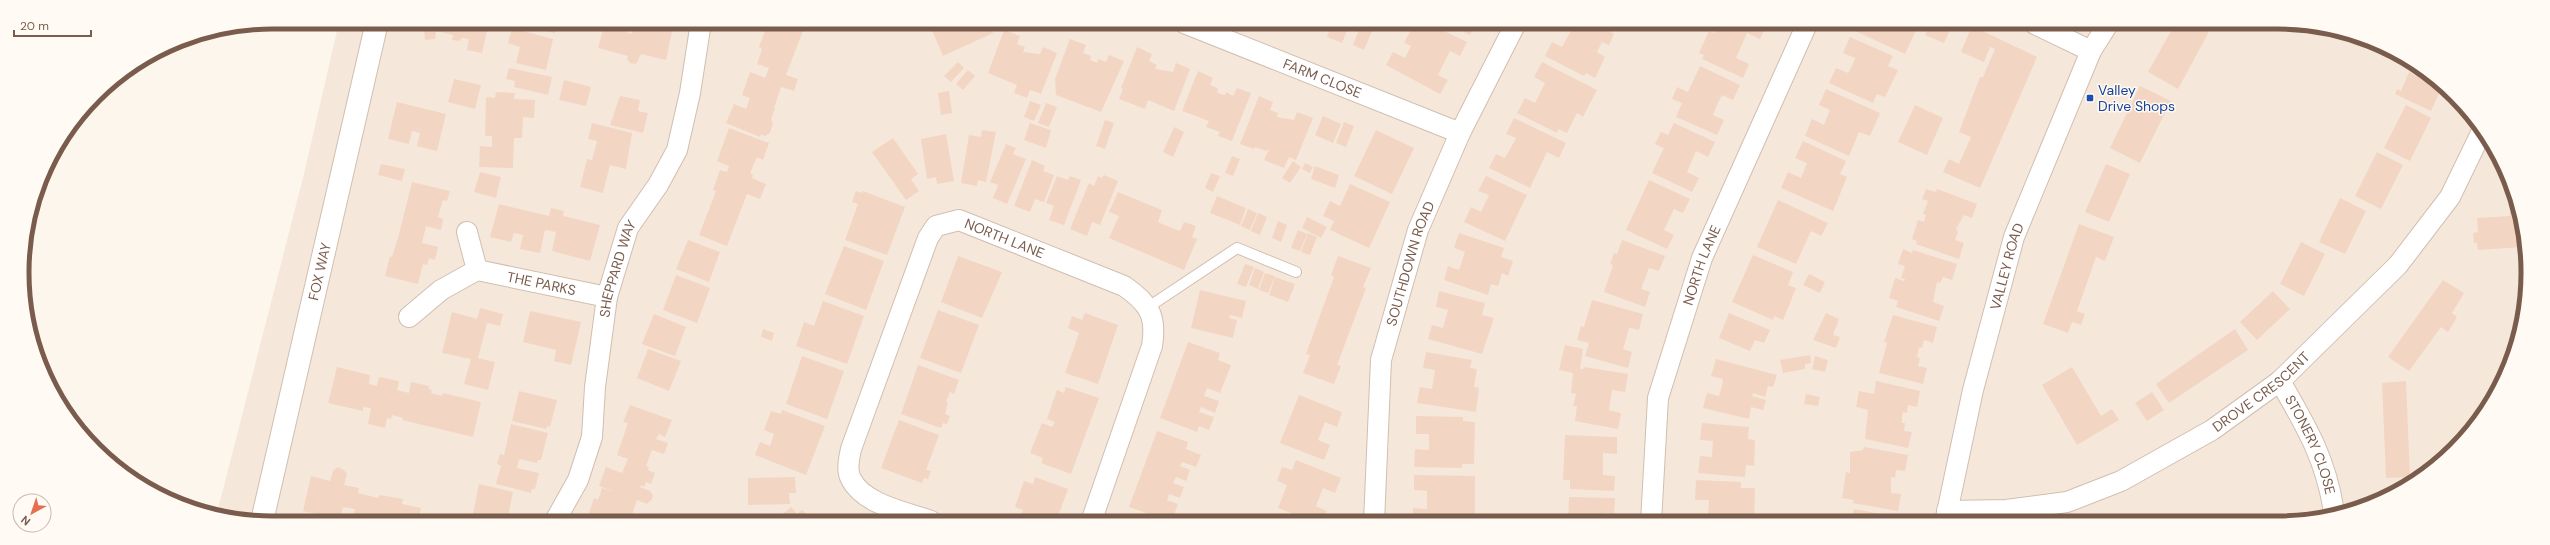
<svg xmlns="http://www.w3.org/2000/svg" width="2550" height="545" font-family="'DM Sans',sans-serif">
<style>
.residential{fill:#f5e8da}
.building{fill:#f3d5c3}
.lines{fill:none;stroke-linecap:round;stroke-linejoin:round}
.service-casing{stroke:#d1beb0;stroke-width:12}
.minor-casing{stroke:#d1beb0;stroke-width:22}
.tertiary-casing{stroke:#d1beb0;stroke-width:24}
.service{stroke:#fff;stroke-width:10}
.minor{stroke:#fff;stroke-width:20}
.tertiary{stroke:#fff;stroke-width:22}
.transit-dot{fill:#1a4fb4;stroke:#fffaf3;stroke-width:1.5}
.labels{text-anchor:middle;dominant-baseline:central;stroke-width:3;stroke-linejoin:round;paint-order:stroke}
.street-label{font-size:14px;fill:#7a5c4d;stroke:#fffaf3}
.transit-label{font-size:14px;fill:#164399;stroke:#fffaf3;text-anchor:start}
.rim{fill:none;stroke:#7a5c4d;stroke-width:5}
</style>
<rect width="100%" height="100%" fill="#fdf6ec"/>
<path class="residential" d="M339,22L2310,24L2403,55L2476,120L2519,207L2526,305L2502,383L2454,450L2388,497L2294,522L240,521L217,513L303,178Z"/>
<g class="building">
<path d="M419,22H489L482,53L467,50L469,39L461,38L460,41L452,40L453,35L436,31L435,39L425,40L424,29L418,28Z"/>
<path d="M525,22H557L555,33L524,26Z"/>
<path d="M605,22H628L626,32L632,34L635,22H653L673,27L666,60L641,54L636,64L630,63L627,59L628,56L598,48Z"/>
<path d="M779,23H806L786,75L798,79L794,91L781,87L774,108H775L771,120L773,123L770,133L765,136L761,134L760,137L726,123L734,104L746,109L750,98L742,95L750,72L765,78L769,68L757,64L762,49L759,47L766,28L776,32Z"/>
<path d="M941,23H989L993,33L943,56L931,28Z"/>
<path d="M1323,23H1350L1342,43L1327,37L1330,29L1322,26Z"/>
<path d="M1427,23L1467,42L1460,56L1450,51L1438,75L1448,80L1440,94L1386,65L1393,52L1405,58L1411,46L1404,43L1414,24L1426,27Z"/>
<path d="M1446,23H1475L1470,35Z"/>
<path d="M1566,23H1602L1609,27L1607,30L1614,34L1609,45L1602,42L1597,52L1605,57L1595,78L1586,73L1584,76L1545,56L1552,42L1562,47L1573,27Z"/>
<path d="M1718,24H1767L1760,39L1747,33L1736,58L1749,64L1743,78L1702,59L1704,55L1699,53L1709,31L1714,33Z"/>
<path d="M1855,24H1907L1905,27L1915,32L1905,54L1853,30Z"/>
<path d="M1930,24H1953L1944,43L1925,35Z"/>
<path d="M2175,24H2204L2211,28L2178,89L2148,72Z"/>
<path d="M1972,26L2037,57L1980,188L1943,172L1949,159L1959,164L1971,137L1959,132L1980,77H1983L1995,49L1990,47L1984,62L1961,52Z"/>
<path d="M1360,27L1372,31L1364,50L1353,45Z"/>
<path d="M512,28L553,39L546,70L516,63L520,47L508,43Z"/>
<path d="M1004,30L1020,36L1017,44L1025,47L1023,52L1040,54L1043,47L1057,53L1041,94L1030,90L1027,98L1014,93L1017,85L988,73Z"/>
<path d="M1850,37L1893,56L1888,66L1898,70L1885,97L1877,94L1873,103L1829,83L1836,68L1848,73L1852,66L1855,58L1843,53Z"/>
<path d="M1070,39L1086,45L1083,53L1091,56L1090,60L1097,63L1098,59L1106,62L1109,55L1124,61L1101,112L1056,95L1055,79Z"/>
<path d="M1137,47L1152,54L1149,61L1157,65L1155,69L1173,72L1176,63L1190,69L1174,111L1148,100L1145,109L1119,99L1123,89L1121,88Z"/>
<path d="M958,62L964,68L951,82L944,76Z"/>
<path d="M1542,62L1597,90L1583,117L1577,113L1567,133L1558,129L1557,133L1517,113L1525,98L1535,103L1545,83L1534,77Z"/>
<path d="M1700,66L1740,85L1733,100L1722,95L1717,105L1713,115L1724,120L1717,135L1676,117L1682,103L1672,99L1677,87L1688,92Z"/>
<path d="M509,68L552,77L548,95L514,87L515,81L506,79Z"/>
<path d="M968,70L975,76L963,90L956,84Z"/>
<path d="M2419,70L2441,89L2431,111L2395,94L2397,89L2401,91L2409,72L2416,76Z"/>
<path d="M1198,71L1213,78L1210,85L1218,88L1217,92L1220,94L1225,95L1226,92L1233,96L1237,88L1251,93L1232,141L1218,136L1220,132L1206,127L1209,121L1182,111Z"/>
<path d="M454,79L481,85L475,109L448,102Z"/>
<path d="M564,80L591,87L586,106L559,100Z"/>
<path d="M2140,86L2171,101L2140,163L2110,148Z"/>
<path d="M1826,89L1880,113L1870,136L1859,132L1849,156L1805,136L1812,119L1824,125L1830,110L1819,105Z"/>
<path d="M949,91L952,113L941,115L938,93Z"/>
<path d="M496,92L515,93L514,99L535,100L534,118L523,117L522,138H514L513,168L479,167L480,146L492,147V136H485L486,97L495,98Z"/>
<path d="M620,96L640,100L638,111L648,113L643,133L610,125Z"/>
<path d="M1259,96L1273,102L1270,110L1278,113L1277,117L1294,120L1297,112L1313,118L1296,160L1289,157L1284,168L1264,160L1269,149L1266,151L1255,147L1254,149L1240,144Z"/>
<path d="M1030,101L1041,105L1034,121L1024,117Z"/>
<path d="M397,102L446,114L437,151L417,146L420,133L412,131L409,144L388,139Z"/>
<path d="M1046,103L1057,107L1049,127L1038,123Z"/>
<path d="M1915,105L1943,118L1927,155L1898,142Z"/>
<path d="M2406,105L2431,118L2410,161L2384,148Z"/>
<path d="M1323,116L1341,124L1333,143L1315,135Z"/>
<path d="M1514,118L1566,143L1559,158L1547,152L1530,188L1489,168L1496,154L1505,158L1516,138L1506,134Z"/>
<path d="M1105,120L1114,123L1105,149L1096,146Z"/>
<path d="M1344,122L1354,126L1346,147L1336,143Z"/>
<path d="M592,123L632,133L626,169L610,165L603,193L580,187L587,159L592,160L597,141L588,139Z"/>
<path d="M1030,123L1051,130L1046,148L1024,140Z"/>
<path d="M1674,123L1715,142L1708,157L1696,151L1687,172L1699,178L1692,192L1652,173L1664,148L1655,144L1661,132L1668,135Z"/>
<path d="M1174,127L1184,132L1173,157L1163,152Z"/>
<path d="M729,128L769,143L763,160L757,157L750,173L753,175L752,178L766,184L760,199L747,194L727,246L699,235L716,191L713,190L720,170L727,172L729,166L717,161Z"/>
<path d="M982,130L996,132L986,182L978,180L977,186L961,183L969,135L981,137Z"/>
<path d="M1376,130L1414,148L1392,194L1354,176Z"/>
<path d="M946,134L954,181L937,184L936,177L927,179L921,139Z"/>
<path d="M893,138L918,174L911,179L919,191L906,200L872,152Z"/>
<path d="M1803,141L1846,161L1840,174L1847,177L1833,211L1781,188L1788,172L1801,178L1807,163L1795,158Z"/>
<path d="M1006,144L1016,148L1013,154L1026,159L1007,204L993,198L998,185L990,182Z"/>
<path d="M2377,152L2403,165L2381,209L2355,196Z"/>
<path d="M1232,156L1240,159L1233,176L1225,173Z"/>
<path d="M1032,160L1045,166L1043,171L1054,175L1044,202L1035,199L1030,212L1014,206Z"/>
<path d="M1293,161L1301,167L1290,183L1282,178Z"/>
<path d="M1305,163L1313,167L1310,173L1302,169Z"/>
<path d="M381,164L405,169L402,181L378,175Z"/>
<path d="M2106,164L2130,174L2109,222L2085,212Z"/>
<path d="M1315,166L1339,175L1335,188L1311,179Z"/>
<path d="M480,172L501,177L496,198L474,192Z"/>
<path d="M1211,173L1220,176L1213,192L1205,188Z"/>
<path d="M1104,175L1118,181L1100,225L1092,222L1087,236L1070,229L1089,183L1094,186L1098,176L1102,178Z"/>
<path d="M1057,176L1068,180L1070,176L1081,180L1064,225L1049,220L1054,206L1046,203Z"/>
<path d="M1486,176L1527,195L1505,241L1464,222L1471,207L1481,212L1489,195L1478,191Z"/>
<path d="M1649,180L1690,199L1683,213L1674,209L1664,230L1674,235L1667,249L1626,230Z"/>
<path d="M412,182L450,191L447,201L443,200L440,210L438,217L443,219L441,230L426,226L422,243L438,247L435,260L429,258L427,265L423,264L418,284L385,276L390,256L392,257L398,238Z"/>
<path d="M1350,184L1390,202L1369,248L1330,230L1334,221L1323,216L1330,201L1340,206Z"/>
<path d="M1926,189L1936,192L1937,189L1977,204L1972,218L1964,215L1956,229L1958,232L1955,240L1964,243L1959,259L1916,244L1917,241L1912,239L1918,220L1924,222L1925,218L1926,215L1923,214L1928,201L1922,199Z"/>
<path d="M856,191L862,193L863,191L905,207L887,255L845,240L858,204L852,202Z"/>
<path d="M1118,192L1162,210L1158,222L1162,224L1180,231L1184,222L1196,226L1192,237L1197,239L1184,270L1109,238L1119,216L1109,212Z"/>
<path d="M1217,196L1246,208L1240,225L1210,213Z"/>
<path d="M2340,198L2366,211L2345,254L2319,242Z"/>
<path d="M1778,200L1828,223L1821,236L1811,231L1796,264L1757,247Z"/>
<path d="M499,204L549,216L551,208L564,211L563,216L600,225L590,261L552,251L556,232L545,230L540,253L520,249L523,235L514,233L511,242L490,237Z"/>
<path d="M1248,209L1257,213L1250,230L1241,226Z"/>
<path d="M2520,210L2522,247L2478,250L2477,243H2474L2473,233L2478,232L2477,218L2510,216V211Z"/>
<path d="M1258,213L1267,217L1260,235L1251,231Z"/>
<path d="M1307,217L1327,227L1321,238L1302,228Z"/>
<path d="M1278,221L1287,225L1281,242L1272,238Z"/>
<path d="M2079,224L2114,237L2105,261L2096,257L2095,260L2077,311L2085,314L2081,325L2072,322L2068,333L2043,324Z"/>
<path d="M1298,230L1307,234L1300,251L1291,248Z"/>
<path d="M1308,233L1317,237L1310,255L1301,252Z"/>
<path d="M1459,233L1504,248L1501,257L1513,261L1508,276L1502,273L1498,286L1491,284L1488,295L1444,280L1448,266L1459,270L1465,252L1454,248Z"/>
<path d="M688,240L720,252L709,282L676,269Z"/>
<path d="M1622,240L1665,256L1659,271L1649,268L1641,289L1650,292L1645,307L1604,292L1613,265L1610,264L1614,253L1617,254Z"/>
<path d="M2301,242L2325,254L2304,296L2280,284Z"/>
<path d="M844,246L884,261L866,310L825,294Z"/>
<path d="M1903,249L1912,253L1913,250L1957,264L1952,280L1943,277L1940,283L1937,282L1933,302L1944,306L1939,321L1896,307L1898,301L1889,298L1895,278L1904,281L1905,279L1901,278L1905,266L1898,264Z"/>
<path d="M1753,255L1793,272L1788,285L1796,288L1783,320L1774,316L1773,320L1732,302Z"/>
<path d="M958,256L1002,272L982,318L941,302Z"/>
<path d="M1338,256L1371,268L1363,287L1366,288L1337,365L1341,366L1334,384L1303,373L1310,355L1306,354L1334,277L1331,275Z"/>
<path d="M1245,264L1254,267L1246,287L1237,284Z"/>
<path d="M1255,268L1264,272L1258,289L1249,285Z"/>
<path d="M1265,273L1275,276L1268,293L1259,290Z"/>
<path d="M1809,274L1825,282L1820,293L1803,285Z"/>
<path d="M676,275L710,288L697,323L663,310Z"/>
<path d="M1275,277L1295,284L1288,302L1269,295Z"/>
<path d="M2443,280L2464,293L2452,313L2457,317L2448,332L2441,327L2409,371L2388,357Z"/>
<path d="M1200,290L1246,301L1242,318L1230,315L1229,318L1237,320L1233,338L1191,328Z"/>
<path d="M1439,291L1485,303L1482,315L1494,318L1482,354L1428,339L1432,325L1443,328L1448,310L1436,307Z"/>
<path d="M2273,291L2290,309L2257,340L2240,322Z"/>
<path d="M1592,300L1643,314L1639,330L1629,328L1626,339L1623,349L1632,352L1628,368L1585,356L1589,343L1577,340L1581,326L1584,327Z"/>
<path d="M823,301L864,316L847,364L796,346L804,322L814,326Z"/>
<path d="M480,308L503,314L500,326L487,323L478,358L495,362L488,390L464,384L471,359L442,353L452,312L477,319Z"/>
<path d="M938,310L979,325L961,373L920,358Z"/>
<path d="M530,311L581,322L571,365L554,361L556,350L523,342Z"/>
<path d="M1085,313L1118,325L1098,384L1065,373L1079,333L1068,328L1072,316L1082,320Z"/>
<path d="M1729,313L1770,330L1764,343L1755,340L1750,351L1719,338Z"/>
<path d="M1826,313L1839,319L1833,335L1840,337L1836,348L1813,340Z"/>
<path d="M654,314L686,327L675,356L642,344Z"/>
<path d="M1893,315L1937,327L1933,343L1924,340L1922,348L1919,347L1917,357L1920,358L1918,366L1927,368L1923,384L1879,373L1887,343L1884,342Z"/>
<path d="M763,329L774,333L772,341L761,337Z"/>
<path d="M2235,329L2248,350L2169,403L2156,384Z"/>
<path d="M1188,342L1220,353L1218,360L1231,365L1220,393L1207,388L1204,396L1219,401L1215,413L1201,407L1199,412L1214,417L1209,430L1199,426L1197,432L1160,418Z"/>
<path d="M1565,345L1583,349L1580,369H1583L1584,367L1628,374L1625,392L1612,390L1609,410L1621,413L1618,429L1575,421L1577,406H1573L1576,394L1571,393L1573,373L1559,370Z"/>
<path d="M648,349L681,361L669,391L637,378Z"/>
<path d="M1426,352L1472,360L1470,368L1477,369L1474,387L1479,388L1476,412L1417,403L1420,387L1432,389L1435,370L1423,368Z"/>
<path d="M1810,355L1811,363L1805,364V369L1783,373L1780,360Z"/>
<path d="M802,356L844,371L827,419L786,404Z"/>
<path d="M1815,356L1828,360L1825,372L1812,369Z"/>
<path d="M1716,359L1777,375L1773,387L1768,386L1765,397L1753,393L1752,396L1766,400L1763,410L1751,407L1749,419L1703,408L1707,393L1719,396L1722,386L1723,379L1711,376Z"/>
<path d="M918,365L959,380L954,394L950,392L946,402L948,403L945,414L950,416L947,424L943,423L941,428L901,414Z"/>
<path d="M337,367L370,375L369,384L377,386L379,377L399,381L397,390L409,393L411,382L429,386L428,389L432,390L431,393L442,396L443,393L481,402L473,437L402,420L403,418L392,415L391,419L387,418L385,428L368,424L371,408L363,407V411L328,403Z"/>
<path d="M2072,367L2101,416L2112,409L2119,420L2077,445L2042,385Z"/>
<path d="M1876,381L1920,391L1917,407L1908,405L1907,413L1903,412L1902,417V423H1905L1904,431L1912,432L1908,448L1865,439L1868,410L1856,407L1859,391L1874,394Z"/>
<path d="M2406,381L2410,477L2386,478L2382,383Z"/>
<path d="M1066,387L1099,398L1071,474L1041,463L1043,458L1030,453L1042,423L1052,427L1055,422L1047,419L1052,404L1057,390L1064,393Z"/>
<path d="M519,391L557,400L550,427L547,426L546,429L512,421Z"/>
<path d="M2152,392L2164,410L2147,421L2135,403Z"/>
<path d="M1806,394L1820,397L1818,406L1804,404Z"/>
<path d="M1299,395L1342,412L1337,427L1325,422L1318,440L1330,445L1324,460L1280,443Z"/>
<path d="M630,405L672,420L665,437L659,434L656,439L668,443L664,454L652,450L646,466L649,467L648,470L655,473L651,484L646,482L644,487L641,485L640,487L650,491L653,495L652,499L647,504L637,500L632,515L637,516L635,521H593L594,518L588,516L594,498L598,500L602,488L616,492L599,486L606,467L622,473L628,459L617,455L628,423L623,422Z"/>
<path d="M782,410L825,426L806,475L755,455L760,442L770,446L774,434L764,430L771,411L781,414Z"/>
<path d="M1416,416L1463,417V421L1475,422L1474,464H1462V468L1414,467L1415,449L1429,450V434H1416Z"/>
<path d="M899,420L939,435L926,470L931,471L928,479L924,478L922,483L881,468Z"/>
<path d="M1702,423L1749,427L1748,439L1755,440L1754,466L1746,465L1745,477L1698,473L1700,456L1712,457L1713,441L1700,440Z"/>
<path d="M511,424L548,433L541,460H538L537,463L519,459L517,468L539,473L535,489H532L531,493L496,484L501,466L497,464L500,454L504,455Z"/>
<path d="M1157,431L1188,442L1186,449L1201,455L1196,467L1182,462L1180,466L1190,470L1186,481L1176,477L1173,483L1184,487L1180,498L1169,494L1167,500L1178,504L1173,518L1162,514L1161,518L1129,507Z"/>
<path d="M1565,435L1617,437V454L1603,453V475L1615,476L1614,491L1570,489V480H1563Z"/>
<path d="M1864,447L1908,455L1905,471L1896,470L1895,478L1891,477V493L1901,494L1898,511L1853,503L1854,500L1842,498L1846,472L1850,473V452L1863,450Z"/>
<path d="M1296,460L1341,478L1335,493L1323,488L1316,506L1327,511L1323,522H1313L1278,508L1287,485L1277,481L1282,467L1292,470Z"/>
<path d="M338,467L344,470L347,474L344,485L359,488L358,493L378,498L380,495L403,499L402,504L421,508L418,521H390L375,518L374,521H352L355,509L343,507L340,519L303,511L311,476L330,481L333,471Z"/>
<path d="M1414,475L1475,476V515H1461L1460,522H1413V508L1427,509V491L1414,490Z"/>
<path d="M795,477L796,493H789L790,504L748,505V478Z"/>
<path d="M1035,477L1068,489L1056,522L1019,521L1023,510L1015,507L1024,481L1033,484Z"/>
<path d="M1696,480L1741,482V488H1755L1754,522H1695V514L1708,515L1709,500H1695Z"/>
<path d="M479,484L513,492L507,521L473,514Z"/>
<path d="M1569,497L1615,498L1614,514L1604,513V522H1568Z"/>
<path d="M791,507L797,514L802,510L813,521H775Z"/>
<path d="M1854,509L1897,517L1896,522H1851Z"/>
<path d="M1230,516L1242,520L1241,522H1228Z"/>
</g>
<g class="lines">
<defs>
<path id="service" d="M1147,308L1237,248L1296,272"/>
<g id="minor">
<path id="s1" d="M1184,23L1460,133"/>
<path d="M2035,24L2091,51"/>
<path d="M467,232L477,270"/>
<path id="s2" d="M409,317L441,290L477,270L607,297"/>
<path id="s3" d="M2280,381C2306,426 2326,459 2334,512"/>
<path id="s4" d="M1947,511L2006,510L2067,502L2121,481L2212,430L2280,381L2398,265L2450,197L2482,131"/>
<path id="s5" d="M555,521L578,480L592,437L595,387L607,297L628,228L658,185L677,150L690,93L701,22"/>
<path id="s6" d="M931,521C906,512 864,505 851,479C846,470 849,459 851,449L928,238L936,226L959,220L1124,286C1149,303 1157,316 1152,346L1091,522"/>
<path id="s7" d="M1374,522L1381,360L1418,230L1460,133L1516,23"/>
<path id="s8" d="M1651,522L1658,398L1702,258L1807,24"/>
<path id="s9" d="M1945,522L1973,390L2014,237L2091,51L2108,24"/>
</g>
<g id="tertiary">
<path id="s10" d="M262,521L377,22"/>
</g>
</defs>
<use href="#service" class="service-casing"/>
<use href="#minor" class="minor-casing"/>
<use href="#tertiary" class="tertiary-casing"/>
<use href="#service" class="service"/>
<use href="#minor" class="minor"/>
<use href="#tertiary" class="tertiary"/>
</g>
<rect class="transit-dot" x="2086" y="94" width="8" height="8" rx="2"/>
<g class="labels">
<g class="street-label">
<text stroke="none"><textPath href="#s1" startOffset="149">FARM CLOSE</textPath></text>
<text stroke="none"><textPath href="#s6" startOffset="435">NORTH LANE</textPath></text>
<text stroke="none"><textPath href="#s7" startOffset="263">SOUTHDOWN ROAD</textPath></text>
<text stroke="none"><textPath href="#s8" startOffset="264">NORTH LANE</textPath></text>
<text stroke="none"><textPath href="#s9" startOffset="263">VALLEY ROAD</textPath></text>
<text stroke="none"><textPath href="#s5" startOffset="263">SHEPPARD WAY</textPath></text>
<text stroke="none"><textPath href="#s10" startOffset="256">FOX WAY</textPath></text>
<text stroke="none"><textPath href="#s2" startOffset="149">THE PARKS</textPath></text>
<text stroke="none"><textPath href="#s4" startOffset="345">DROVE CRESCENT</textPath></text>
<text stroke="none"><textPath href="#s3" startOffset="71">STONERY CLOSE</textPath></text>
</g>
<g class="transit-label">
<text x="2098" y="90">Valley<tspan x="2098" dy="16">Drive Shops</tspan></text>
</g>
</g>
<path d="M0 0H2550V545H0ZM272 29H2278A243 243 0 0 1 2521 272V273A243 243 0 0 1 2278 516H272A243 243 0 0 1 29 273V272A243 243 0 0 1 272 29Z" fill="#fffaf3" fill-rule="evenodd"/>
<path class="rim" d="M272 29H2278A243 243 0 0 1 2521 272V273A243 243 0 0 1 2278 516H272A243 243 0 0 1 29 273V272A243 243 0 0 1 272 29Z"/>
<g transform="translate(32 513) rotate(220)"><circle r="19" fill="#fffaf3" stroke="#cabbb1"/>
<path d="M0-3L7 15L0 10L-7 15Z" fill="#e76f51"/>
<text y="-6" font-size="11" font-weight="bold" text-anchor="middle" fill="#7a5c4d">N</text>
</g>
<path d="M14 30v6h77v-6" fill="none" stroke="#7a5c4d" stroke-width="2"/>
<text x="20" y="30" font-size="12" fill="#7a5c4d" stroke="#fffaf3" stroke-width="3" paint-order="stroke">20 m</text>
</svg>
